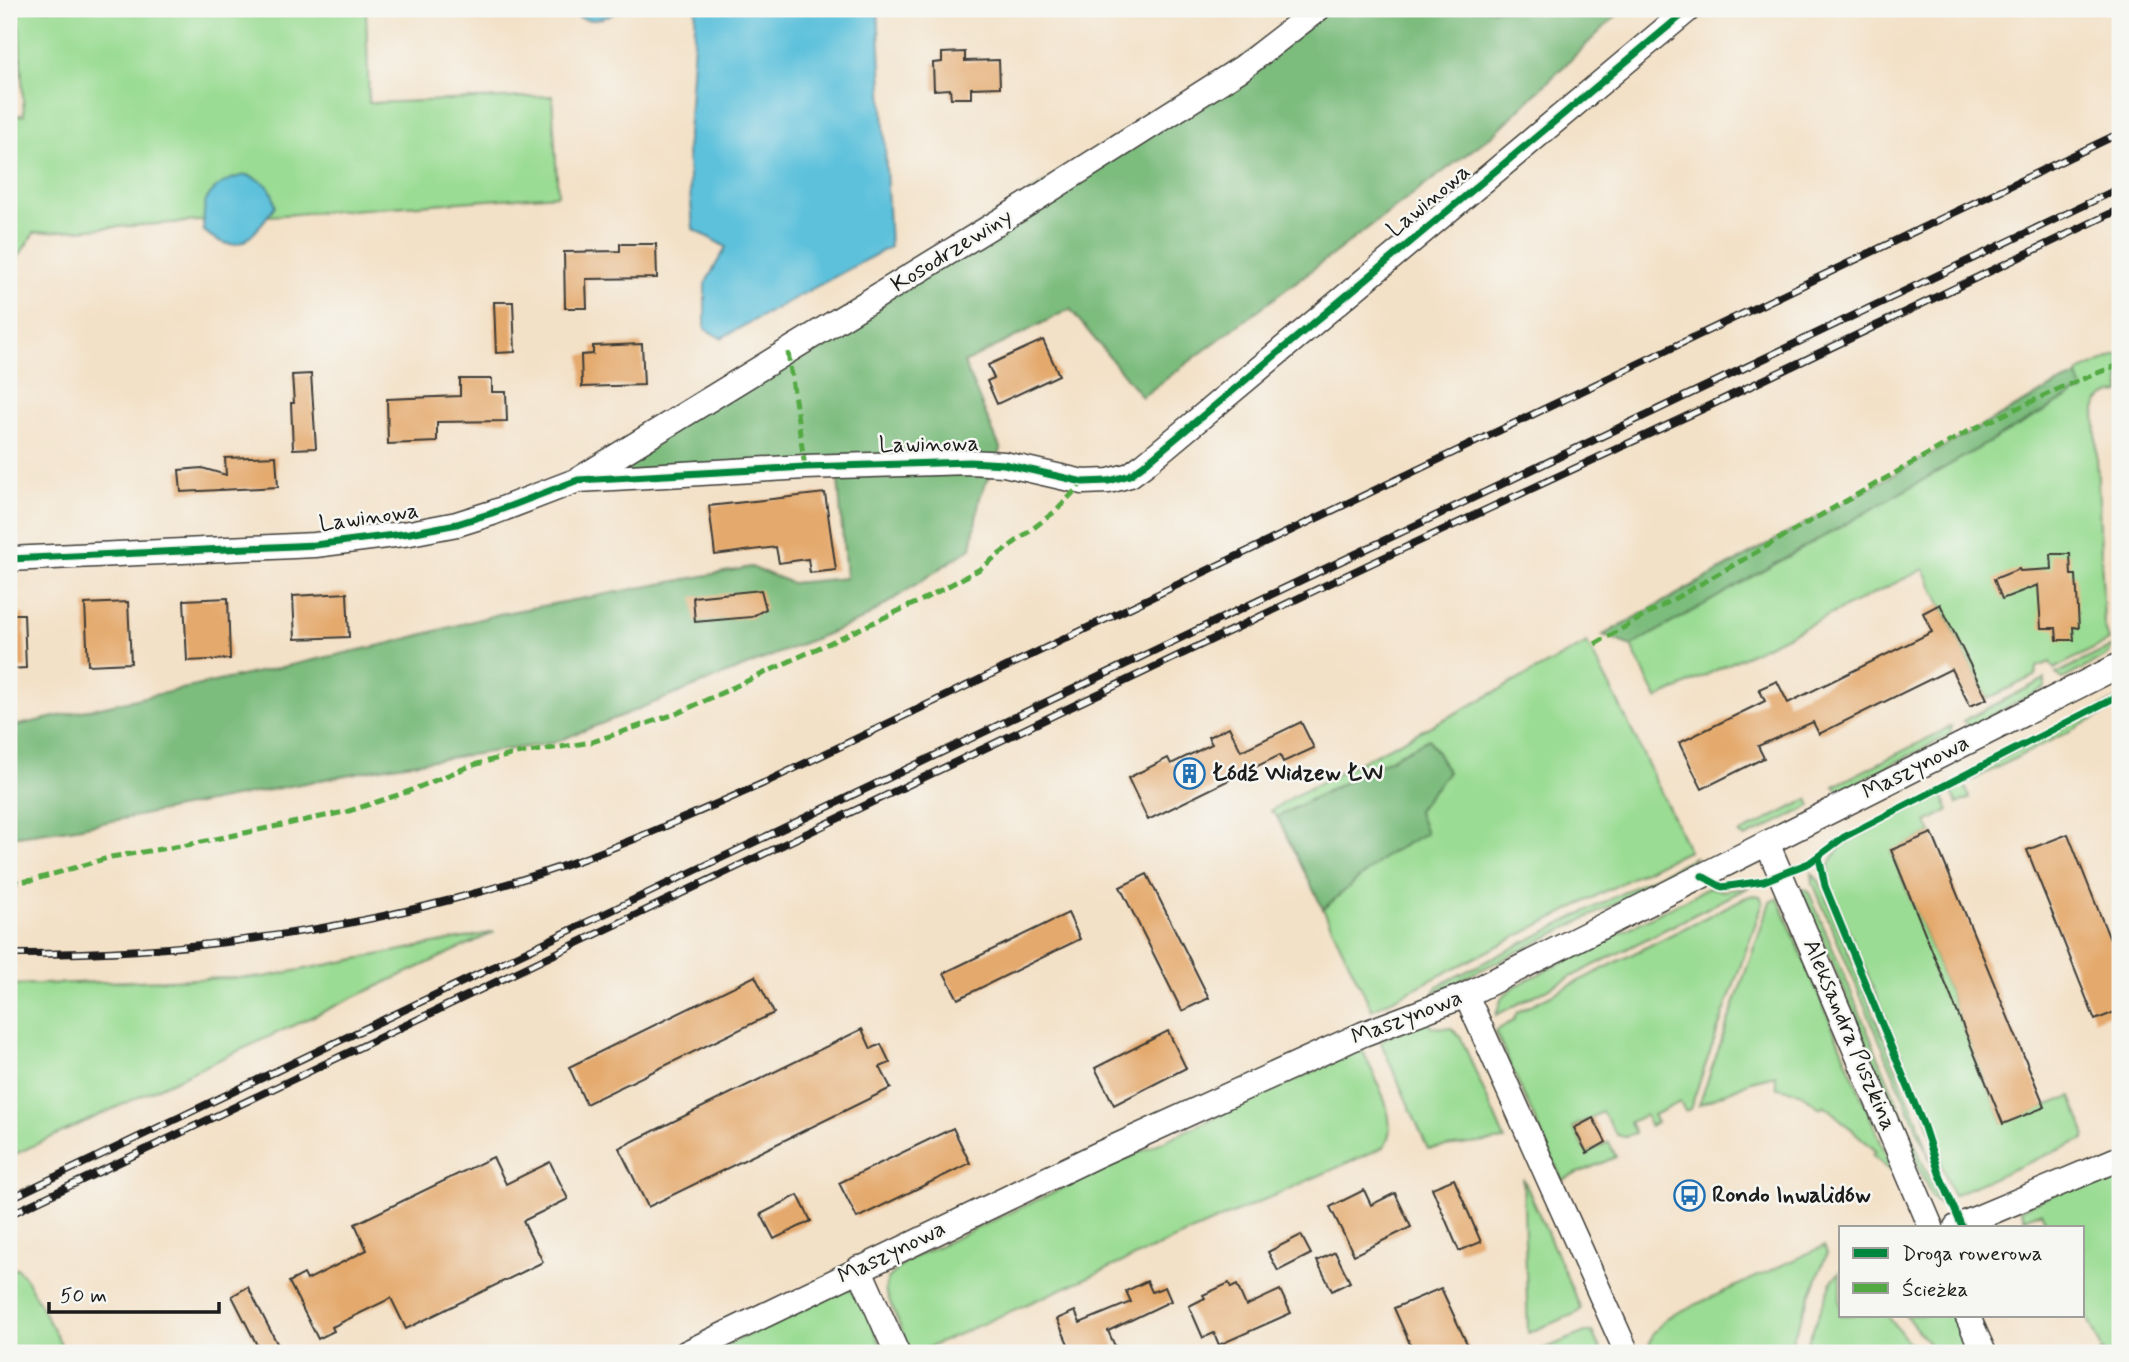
<svg xmlns="http://www.w3.org/2000/svg" width="2129" height="1362" font-family="Mynerve,sans-serif">
<style>
.green{fill:#9adc93;stroke:#5b7c58;stroke-width:2}
.forest{fill:#7bbc7d;stroke:#4c6c4c;stroke-width:2}
.water{fill:#5dc1db;stroke:#3c6e7c;stroke-width:2}
.building{fill:#e4a96c}
.lines{fill:none;stroke-linecap:round;stroke-linejoin:round}
.minor-casing{stroke:#3c3a36;stroke-width:27}
.minor{stroke:#fff;stroke-width:24}
.rail-casing{stroke:#1c1c1c;stroke-width:8}
.rail{stroke:#f6f6f2;stroke-width:5;stroke-dasharray:16;stroke-linecap:butt}
.quiet{stroke:#52a943;stroke-width:5;stroke-dasharray:10 5;stroke-linecap:butt}
.cycleway-casing{stroke:#f6f6f2;stroke-width:11}
.cycleway{stroke:#00873e;stroke-width:7}
.labels{text-anchor:middle;dominant-baseline:central;stroke-width:5;stroke-linejoin:round;paint-order:stroke}
.street-label{font-size:23px;fill:#1c1c1c;stroke:#f6f6f2}
.poi-label{font-size:23px;font-weight:bold;fill:#1c1c1c;stroke:#f6f6f2;text-anchor:start}
</style>
<rect width="100%" height="100%" fill="#f6f6f2"/>
<filter id="ink" filterUnits="userSpaceOnUse"><feTurbulence type="fractalNoise" baseFrequency=".0143" numOctaves="2"/><feDisplacementMap in="SourceGraphic" scale="14" xChannelSelector="R" yChannelSelector="G"/><feConvolveMatrix kernelMatrix="1 2 1 2 8 2 1 2 1" color-interpolation-filters="sRGB"/></filter>
<filter id="wash" filterUnits="userSpaceOnUse"><feTurbulence type="fractalNoise" baseFrequency=".00686" numOctaves="4" result="noise"/><feDisplacementMap in="SourceGraphic" scale="28" xChannelSelector="R" yChannelSelector="G"/><feGaussianBlur stdDeviation="1.57" result="paint"/><feColorMatrix in="noise" values="0 0 0 0 0 0 0 0 0 0 0 0 0 0 0 0 0 1.4 0 .05"/><feComposite in="paint" operator="in"/></filter>
<g filter="url(#wash)">
<rect width="100%" height="100%" fill="#f3e1c7"/>
<g class="green">
<path d="M18,9H366L369,103L552,96L558,195L34,233L9,271V116L24,115Z"/>
<path d="M2120,353V393C2107,394 2099,397 2095,410L2104,623L2109,641L2054,669L2050,662L2037,667L2036,675L1987,699L1924,569L1657,699L1631,646L2074,394L2082,392L2077,376L2081,371Z"/>
<path d="M1587,643L1620,706L1689,851L1663,862L1372,1010L1323,909L1388,854L1426,833L1417,810L1448,772L1429,739L1277,817L1271,811L1294,796L1460,711Z"/>
<path d="M2111,647L2110,653L2107,656L2063,679L2056,674Z"/>
<path d="M2045,679V688L1970,726L1963,721Z"/>
<path d="M2120,698V706L1964,784L1970,798L1957,804L1949,785Z"/>
<path d="M1952,726L1950,735L1839,791L1834,786Z"/>
<path d="M1941,793L1949,810L1927,822L1932,833L1891,851L2003,1123L2071,1096L2085,1133L2084,1139L1953,1195C1940,1165 1933,1134 1921,1104C1894,1032 1861,962 1832,891C1824,870 1830,858 1845,843Z"/>
<path d="M1808,799L1811,806L1745,838L1739,834Z"/>
<path d="M1694,857L1688,868L1434,993L1437,986Z"/>
<path d="M1812,873L1819,881L1917,1119L1933,1167L1813,883Z"/>
<path d="M1710,887L1723,891L1749,887L1496,1015L1502,997L1515,986Z"/>
<path d="M1801,888L1808,890L1941,1206L1931,1196Z"/>
<path d="M1753,895L1760,896L1763,902L1690,1109L1685,1111L1680,1102L1653,1115L1657,1123L1650,1126L1645,1115L1630,1122L1635,1133L1624,1137L1617,1135L1602,1112L1573,1127L1587,1153L1609,1142L1616,1157L1562,1180L1495,1031L1513,1021L1517,1012L1744,898Z"/>
<path d="M1778,898L1894,1173V1174L1873,1155L1876,1151L1824,1105L1820,1108L1799,1092L1777,1088L1775,1075L1751,1081L1699,1105L1770,902Z"/>
<path d="M495,932L9,1157V985L264,977Z"/>
<path d="M1428,1019L1431,1027L1451,1028L1461,1038L1505,1140L1428,1149L1381,1043L1385,1038Z"/>
<path d="M1362,1049C1373,1075 1402,1121 1384,1147L916,1353H911L885,1290L887,1280L906,1261Z"/>
<path d="M2120,1165V1353H2099L2103,1352L2082,1305V1227H2048L2041,1212L2025,1219L2020,1209Z"/>
<path d="M1523,1178L1581,1309L1577,1313L1528,1333Z"/>
<path d="M1824,1246L1827,1253L1787,1353H1647L1653,1333L1668,1317Z"/>
<path d="M17,1268L26,1279L66,1353H9V1272Z"/>
<path d="M1840,1272V1315H1887L1917,1353H1803L1833,1279Z"/>
<path d="M848,1288L863,1301L884,1353H709Z"/>
<path d="M1905,1315H1954L1970,1353H1936Z"/>
<path d="M1585,1332H1592L1602,1353H1534Z"/>
</g>
<g class="forest">
<path d="M1318,9H1623L1495,133L1142,397L1070,309L964,363L1001,450L980,497L971,548L862,620L553,743L392,766L76,828L9,837V727L391,643L499,614L751,567L792,583L846,578L837,466L578,480Z"/>
<path d="M2077,376L2083,392L2074,394L1631,646L1603,635L2052,387Z"/>
<path d="M1429,739L1448,772L1417,810L1426,833L1388,854L1323,909L1277,817Z"/>
</g>
<g class="water">
<path d="M571,9H622C608,18 582,28 571,9Z"/>
<path d="M696,9H878L890,247L721,338L705,329V284L726,247L693,229L687,151Z"/>
<path d="M247,175C266,182 273,186 275,206C253,235 239,262 203,230C204,221 203,209 206,201C213,185 232,177 247,175Z"/>
</g>
<g id="blocks">
<g class="building">
<path d="M965,52V61L999,60L1000,87L971,88V98H951L950,89L934,90L933,63L942,62V53Z"/>
<path d="M620,244H656L657,278L586,279L587,308H565L564,252L620,251Z"/>
<path d="M494,302H513L515,352L496,353Z"/>
<path d="M1043,340L1059,375L997,404L987,381L994,378L988,365Z"/>
<path d="M642,344L644,385L582,387L581,355L593,354V346Z"/>
<path d="M311,374L316,448L293,449L291,403H294L292,375Z"/>
<path d="M460,379H492V392H506L507,421L437,422V442L388,444L387,399L460,396Z"/>
<path d="M276,456L278,487L181,492L179,470L202,468L226,475L225,458Z"/>
<path d="M825,493L836,570L810,573L808,559L779,563L776,547L715,555L709,506Z"/>
<path d="M2051,554H2070L2071,575H2076L2079,628L2073,627L2074,640H2057L2056,628H2041L2038,585L2002,599L1994,579L2019,569L2020,571L2052,569Z"/>
<path d="M761,590L766,609L751,617L695,622L693,597Z"/>
<path d="M347,593L349,637L295,639L293,596Z"/>
<path d="M228,598L230,659L187,661L184,600Z"/>
<path d="M128,602L131,663L88,665L85,604Z"/>
<path d="M1940,604L1987,699L1970,706L1951,669L1819,734L1813,722L1758,746L1764,758L1702,789L1679,743L1765,701L1759,689L1777,681L1788,703L1932,632L1923,613Z"/>
<path d="M9,614H24L26,668L9,669Z"/>
<path d="M1301,722L1314,748L1283,762L1280,755L1148,820L1128,778L1168,758L1171,764L1212,744L1208,737L1229,727L1241,751Z"/>
<path d="M1932,833L2045,1107L2003,1124L1891,850Z"/>
<path d="M2068,834L2120,965V1010L2095,1020L2027,850Z"/>
<path d="M1147,874L1209,998L1182,1011L1120,887Z"/>
<path d="M1068,913L1080,939L958,999L944,973Z"/>
<path d="M755,976L774,1013L586,1104L569,1067Z"/>
<path d="M862,1029L871,1049L881,1044L890,1063L880,1067L891,1088L648,1207L619,1148Z"/>
<path d="M1168,1031L1186,1068L1114,1105L1095,1068Z"/>
<path d="M1593,1118L1606,1142L1587,1153L1574,1128Z"/>
<path d="M953,1128L970,1163L857,1218L839,1183Z"/>
<path d="M493,1157L506,1184L550,1162L568,1199L523,1221L543,1262L406,1329L391,1298L332,1327L334,1331L318,1339L289,1282L304,1274L307,1280L367,1250L355,1224Z"/>
<path d="M1454,1179L1481,1242L1459,1251L1432,1188Z"/>
<path d="M1364,1190L1371,1205L1395,1193L1411,1227L1354,1255L1330,1207Z"/>
<path d="M798,1195L811,1221L774,1239L761,1214Z"/>
<path d="M1301,1235L1311,1254L1278,1271L1268,1252Z"/>
<path d="M1335,1252L1350,1282L1332,1291L1317,1261Z"/>
<path d="M1147,1281L1152,1292L1165,1287L1171,1301L1108,1331L1115,1346L1099,1353H1072L1057,1319L1075,1311L1080,1323L1131,1302L1126,1291Z"/>
<path d="M1229,1283L1231,1288L1237,1285L1246,1306L1280,1290L1291,1313L1219,1345L1214,1333L1203,1338L1189,1306L1205,1298L1203,1295Z"/>
<path d="M248,1287L282,1353H261L232,1296Z"/>
<path d="M1441,1288L1469,1348L1456,1353H1414L1394,1308Z"/>
</g>
</g>
</g>
<g filter="url(#ink)">
<use href="#blocks" fill-opacity="0" stroke="#3c3a36" stroke-width="2"/>
<g class="lines">
<defs>
<g id="minor">
<path d="M581,478L1026,205L1242,68L1318,9"/>
<path d="M9,559L315,545L410,533L457,524L492,513L578,480L805,467L970,462L1004,464L1083,482L1109,481L1130,475L1145,464L1689,9"/>
<path d="M1767,843L1931,1227"/>
<path d="M1466,995L1627,1353"/>
<path d="M1956,1227L2120,1158"/>
<path d="M859,1268L897,1353"/>
<path d="M1967,1315L1984,1353"/>
<path d="M686,1353L1097,1155L1363,1034L1466,995L2120,665"/>
</g>
</defs>
<use href="#minor" class="minor-casing"/>
<use href="#minor" class="minor"/>
<defs>
<g id="rail">
<path d="M9,954C197,955 385,927 563,866C632,842 698,812 764,783L2120,133"/>
<path d="M9,1199L2120,188"/>
<path d="M9,1215L1370,564L1711,405L2120,209"/>
</g>
</defs>
<use href="#rail" class="rail-casing"/>
<use href="#rail" class="rail"/>
<g class="quiet">
<path d="M788,352L805,467"/>
<path d="M1595,644L1965,433L2060,388L2120,364"/>
<path d="M9,883L33,880L111,857L187,845L349,811L407,792L470,766L510,755L592,742L678,713L922,600L980,569L1057,510L1083,482"/>
</g>
<defs>
<g id="cycleway">
<path d="M9,559L315,545L410,533L457,524L492,513L578,480L805,467L970,462L1004,464L1083,482L1109,481L1130,475L1145,464L1689,9"/>
<path d="M1819,857L1825,886L1923,1124L1939,1173L1962,1227"/>
<path d="M1702,876L1722,887L1764,881L1809,863L1844,837L2120,695"/>
</g>
</defs>
<use href="#cycleway" class="cycleway-casing"/>
<use href="#cycleway" class="cycleway"/>
</g>
</g>
<defs>
<symbol id="building-ring" viewBox="-11 -11 22 22"><circle r="9.5" fill="#f6f6f2" stroke="#1f6fb2" stroke-width="1.5"/><path d="M-4-6H4V6H1V3H-1V6H-4ZM-2.5-4.3h1.7v1.8h-1.7ZM.8-4.3h1.7v1.8H.8ZM-2.5-1h1.7V.8h-1.7ZM.8-1h1.7V.8H.8Z" fill="#1f6fb2"/></symbol>
<symbol id="bus-ring" viewBox="-11 -11 22 22"><circle r="9.5" fill="#f6f6f2" stroke="#1f6fb2" stroke-width="1.5"/><path d="M-5-6H5V4H4V6H2V4H-2V6H-4V4H-5ZM-3.5-4V0h7V-4ZM-3.5 1.2v1.5H-2V1.2ZM2 1.2v1.5H3.5V1.2Z" fill="#1f6fb2"/></symbol>
</defs>
<g fill-rule="evenodd">
<use href="#building-ring" x="1172" y="756" width="35" height="35"/>
<use href="#bus-ring" x="1672" y="1178" width="35" height="35"/>
</g>
<g class="labels">
<g class="street-label">
<text transform="translate(1429 201) rotate(-40)">Lawinowa</text>
<text transform="translate(952 251) rotate(-32)">Kosodrzewiny</text>
<text transform="translate(929 445) rotate(-1)">Lawinowa</text>
<text transform="translate(369 518) rotate(-8)">Lawinowa</text>
<text transform="translate(1916 768) rotate(-27)">Maszynowa</text>
<text transform="translate(1407 1018) rotate(-21)">Maszynowa</text>
<text transform="translate(1849 1035) rotate(67)">Aleksandra Puszkina</text>
<text transform="translate(892 1253) rotate(-26)">Maszynowa</text>
</g>
<g class="poi-label">
<text x="1212" y="774">Łódź Widzew ŁW</text>
<text x="1712" y="1196">Rondo Inwalidów</text>
</g>
</g>
<rect width="2129" height="1362" fill="none" stroke="#f6f6f2" stroke-width="35"/>
<rect x="1839" y="1226" width="245" height="91" fill="#f6f6f2" stroke="#9f9f9c" stroke-width="2"/>
<rect x="1853" y="1248" width="35" height="10" fill="#00873e" stroke="#9f9f9c" stroke-width="2"/>
<text x="1902" y="1260" font-size="21" fill="#1c1c1c">Droga rowerowa</text>
<rect x="1853" y="1283" width="35" height="10" fill="#52a943" stroke="#9f9f9c" stroke-width="2"/>
<text x="1902" y="1296" font-size="21" fill="#1c1c1c">Ścieżka</text>
<path d="M49 1302v10h170v-10" fill="none" stroke="#1c1c1c" stroke-width="3.5"/>
<text x="60" y="1302" font-size="21" fill="#1c1c1c" stroke="#f6f6f2" stroke-width="5" paint-order="stroke">50 m</text>
</svg>
